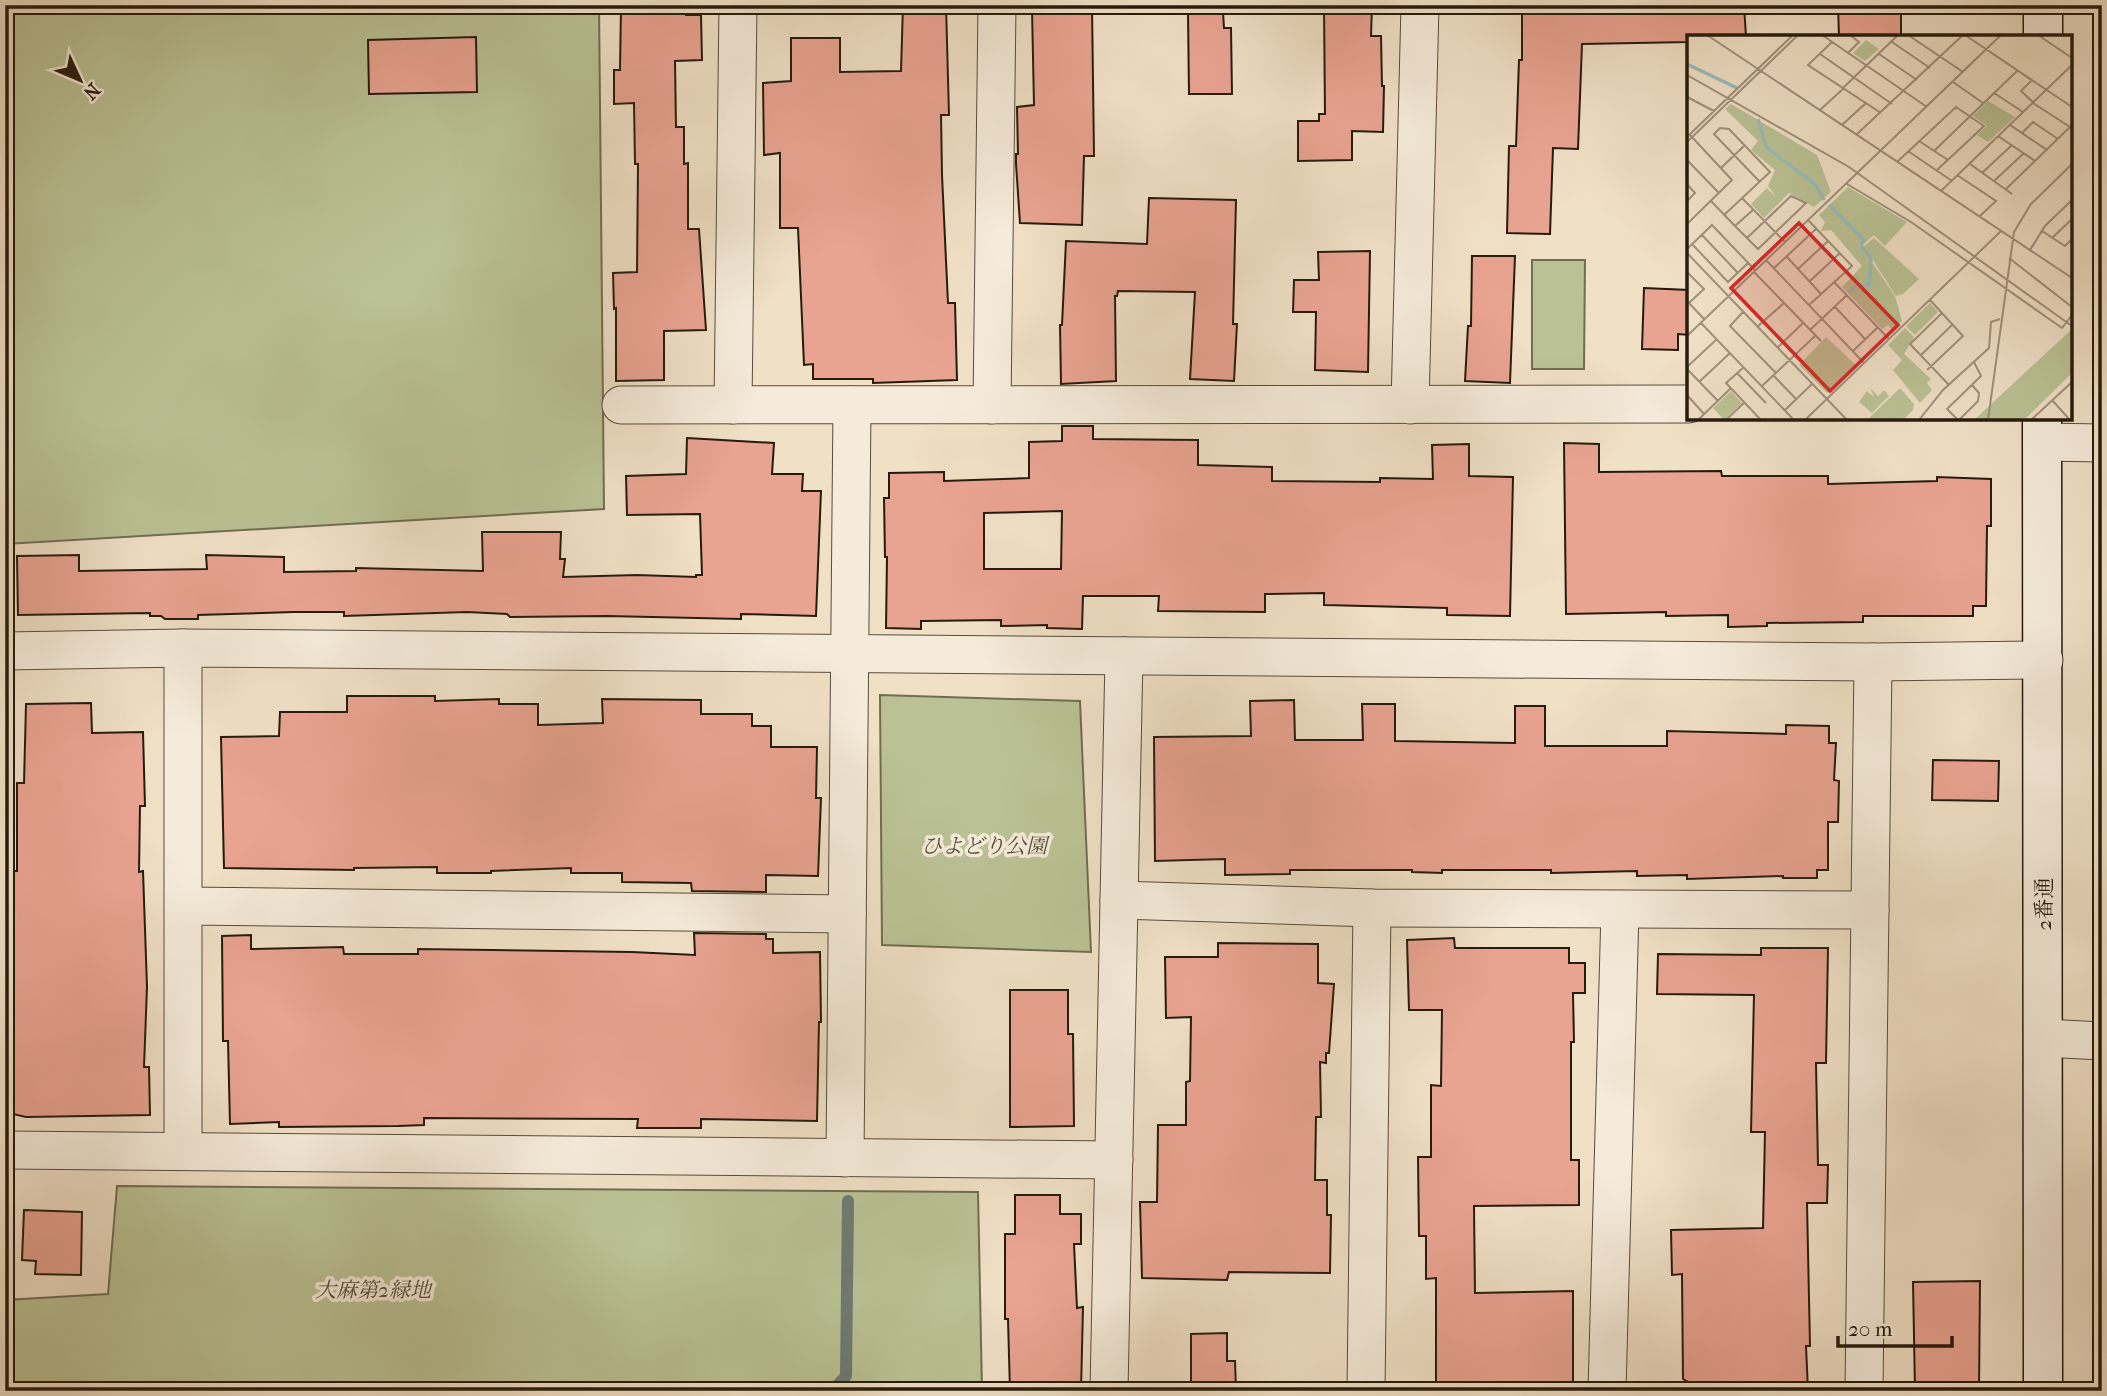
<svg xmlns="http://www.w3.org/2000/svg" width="2107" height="1396" font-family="'IM FELL French Canon','Noto Serif JP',serif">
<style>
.green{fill:#bac295;stroke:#706e51;stroke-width:2}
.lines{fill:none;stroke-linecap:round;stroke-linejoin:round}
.stream{stroke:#6c7c74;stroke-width:12}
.building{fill:#e9a391;stroke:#261b0d;stroke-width:2;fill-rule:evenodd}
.street-casing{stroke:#584c3b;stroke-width:39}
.secondary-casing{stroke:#261b0d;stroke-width:41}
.street{stroke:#f5ebda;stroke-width:37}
.secondary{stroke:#f5ebda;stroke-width:38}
.labels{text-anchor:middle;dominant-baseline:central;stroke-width:7;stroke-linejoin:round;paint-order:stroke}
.park-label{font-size:21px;font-style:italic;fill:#524d36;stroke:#f5ebda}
.street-label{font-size:21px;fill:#261b0d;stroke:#f5ebda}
.inset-river{fill:none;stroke:#9abdb8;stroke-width:3.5}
.inset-road{fill:none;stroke:#9f917c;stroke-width:2}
.view{fill:#d62828;fill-opacity:0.15;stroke:#d62828;stroke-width:3.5}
.inset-edge{fill:none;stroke:#261b0d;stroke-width:3.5}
</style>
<rect width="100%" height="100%" fill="#f0e0c6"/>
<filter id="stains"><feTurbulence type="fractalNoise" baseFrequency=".00286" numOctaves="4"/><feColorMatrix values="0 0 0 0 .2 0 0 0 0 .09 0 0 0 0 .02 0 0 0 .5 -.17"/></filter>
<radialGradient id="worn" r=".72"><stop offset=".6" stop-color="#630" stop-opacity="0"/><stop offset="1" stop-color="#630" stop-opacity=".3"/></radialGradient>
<g class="green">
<path d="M5,5H599L604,509L6,544Z"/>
<path d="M1532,260H1585L1584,369H1532Z"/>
<path d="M880,695L1080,701L1091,952L882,945Z"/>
<path d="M117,1186L978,1192L982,1391H5V1300L108,1294Z"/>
</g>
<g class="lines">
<path class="stream" d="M832,1391L846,1376L848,1201"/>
</g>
<g class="building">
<path d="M645,5H686V15H701L702,60L675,61L676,127H684V164L688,163V229H699L706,330L664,331V380L616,381V308L614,309L613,273L637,272L638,164H635L634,103L614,104V70H620L621,7L645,8Z"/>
<path d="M903,5H946L949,115H941L942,175L948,303H955L957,380L873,383V379H813V364L804,365L798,228H780V153L764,155L763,83L791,81V38H840V72L901,71Z"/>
<path d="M1057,5H1092L1094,156H1084L1082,225L1020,223L1016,164V154H1018L1017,107L1034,105L1032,9H1057Z"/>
<path d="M1324,5H1372L1371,36H1381L1382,86H1384L1383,132L1352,131V160L1298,161V121H1319V114H1325Z"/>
<path d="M1522,5H1744L1746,37H1689V42L1582,44L1578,149L1553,148L1550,234L1507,233L1509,146H1516L1519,60H1522Z"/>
<path d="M1838,5H1901V37H1839Z"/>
<path d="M1223,12L1224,28H1231L1232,94H1189L1188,13Z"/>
<path d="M476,37L477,92L369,94L368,40Z"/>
<path d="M1149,198L1236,200L1233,324H1237L1234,381L1190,379L1195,292L1118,291L1117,296H1115L1116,381L1061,384L1060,325H1062L1066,241L1147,244Z"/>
<path d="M1370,251L1368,372L1315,370L1316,312H1293L1294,280H1319L1318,252Z"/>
<path d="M1472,256H1515L1510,383L1465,381L1468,326H1471Z"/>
<path d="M1644,288L1689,290V335L1678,334V350L1642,349Z"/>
<path d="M1062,426H1093V439L1198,440V465L1272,467V481L1380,482V478L1433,479L1432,445L1469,444V476L1513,477L1510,616L1447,615V608L1324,605V593L1265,594V612L1158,611L1159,596H1083L1082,629L1047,628V625L1001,626V620L921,621V629L886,628L887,557H885L884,498H889V473L944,472V481L1029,478V442L1062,441ZM1062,511L1061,569H984V513Z"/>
<path d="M687,438L774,443L772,474H803L802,491H821L816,616L741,614V619L607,616L510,617L507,614L467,612L344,616V612H294L198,615V619H165L161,616H150V613L18,615L17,556L79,555V571L207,569L206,555L284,557V572L356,571V568L483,571L482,532H561L560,559H565L563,577L637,575L696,577V575H702L700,514L627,515L626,476L686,474Z"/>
<path d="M1564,443L1599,444V472L1721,471L1722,476H1828V484L1937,481V477L1991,479V526H1987L1986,606H1973V616H1863V622L1767,623V626L1728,627V615L1666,616V612L1566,614Z"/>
<path d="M347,696H435V701L499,699V704H538V725L603,723L602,699L701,700V714H752V726H771V747H817L816,798H821L818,876L766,875V892L692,891L691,883L622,882V873H571V868L491,871V873H437V867L354,868V870L224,868L221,737L279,736L280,712H347Z"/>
<path d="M1294,700L1295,740H1363L1362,704H1395V741L1515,743V706H1545V746H1667V731L1786,734V725L1829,726V743H1836L1834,780L1839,781L1838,822H1828V870H1817V878H1783V876L1687,879V875L1637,876V871L1551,873V870H1442V873L1412,872V870H1290V874L1225,875V859L1155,861L1154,737L1251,736L1250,701Z"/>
<path d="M91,703L92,733L143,732L145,806H140L139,872L143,871L147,987L144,1067H149L150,1115L26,1117L13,1114L12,970H9L10,871H17V783H24L26,704Z"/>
<path d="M1933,760L1999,761L1998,801L1932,800Z"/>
<path d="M694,933L766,934V939H773V953L820,952L821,1022H819L817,1121L701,1119V1128H637L638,1119L424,1118V1125L398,1126L279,1127V1122L230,1124L228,1041H223L222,936L251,935V949L343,947L344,954H418V949L632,952L695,955Z"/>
<path d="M1454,938L1455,948H1569V963H1585V993H1573L1574,1042H1571V1160H1579V1205L1474,1206L1475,1293L1573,1291V1391H1436V1278L1426,1279V1236H1419L1418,1157H1431V1085L1441,1086L1442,1010H1409L1407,940Z"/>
<path d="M1218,943L1318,944V983L1334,984L1329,1053H1326V1063L1320,1062L1321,1117H1316L1315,1180H1327V1215H1331L1330,1273L1229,1272L1227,1280L1142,1278L1140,1202H1157L1158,1125H1186V1082L1190,1081L1191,1017L1166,1018L1165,957H1218Z"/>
<path d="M1761,948H1828L1826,1063H1816L1818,1165H1828L1827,1203H1807L1810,1346H1806L1808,1391H1689L1690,1383L1683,1379L1682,1274L1672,1275L1671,1230L1763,1228L1765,1132H1751L1754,995L1657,994L1658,954L1761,955Z"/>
<path d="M1010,990H1068V1034H1073L1074,1126L1010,1127Z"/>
<path d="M1015,1195H1060V1214H1081V1244H1074L1077,1308L1083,1307L1081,1391H1010L1008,1319H1005V1234H1015Z"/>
<path d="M24,1210L82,1212L81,1275L35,1274L36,1261L22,1260Z"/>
<path d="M1980,1281L1979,1391H1915L1913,1282Z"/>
<path d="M1227,1333V1361H1235L1236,1391H1191V1334Z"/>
</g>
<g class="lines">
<defs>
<g id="street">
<path d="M621,405L1689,404"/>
<path d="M733,405L738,5"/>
<path d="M992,405L997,5"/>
<path d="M1410,405L1420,5"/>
<path d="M2042,442L2102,443"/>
<path d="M5,651L183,648L1873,662L2044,660"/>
<path d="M1119,900L1372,908L1870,910"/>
<path d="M184,906L847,914"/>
<path d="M2044,1038L2102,1041"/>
<path d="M5,1150L1114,1160"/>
<path d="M183,1151V648"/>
<path d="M845,1158L852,405"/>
<path d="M1109,1391L1124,656"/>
<path d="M1366,1391L1372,908"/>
<path d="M1607,1391L1620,910"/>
<path d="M1864,1391L1873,662"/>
</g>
<g id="secondary">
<path d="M2043,37V5"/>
<path d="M2042,418L2043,1391"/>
</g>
</defs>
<use href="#street" class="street-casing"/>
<use href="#secondary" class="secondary-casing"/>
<use href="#street" class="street"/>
<use href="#secondary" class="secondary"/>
</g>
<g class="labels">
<g class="park-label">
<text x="984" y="846">ひよどり公園</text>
<text x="373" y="1290">大麻第2緑地</text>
</g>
<g class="street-label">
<text transform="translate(2044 904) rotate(-90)">2番通</text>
</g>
</g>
<g transform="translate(1687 35)">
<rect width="385" height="385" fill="#f0e0c6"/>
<path d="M179,5L192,14L178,26L166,18ZM301,66L328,82L301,107L290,100L300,91L286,81ZM44,69L130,120L144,157L127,172L102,158L77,183L64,169L80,153L89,162L81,151L88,135L64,115L71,106L38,74ZM161,152L220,187L198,211L187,200L174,211L208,261L215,286L206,295L201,290L195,294L155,252L175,231L144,195L134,196L138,187L132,180ZM187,203L232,244L216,259L209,261L177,211ZM243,268L251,277L228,300L219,291ZM218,293L227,302L217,319L244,344L240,348L245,355L233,368L206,335L215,325L201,310ZM385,294V338L337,385H287ZM139,302L169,330L140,358L112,330ZM183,353L191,361L197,355L202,361L185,378L172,367L180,356L187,362ZM213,353L227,369L226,375L216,385H180ZM44,356L55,368L37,385L26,373Z" fill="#bac295"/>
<path class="inset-river" d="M0,29L50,53M71,84L79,112L129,150L137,165M142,170L177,205L174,210L184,224L182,250H170L162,258"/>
<path class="inset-road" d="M20,0L385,243M135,0L240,72M221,0L276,37M278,0L385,72M351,0L385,23M145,7L121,30L194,78M205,7L243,33M161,18L172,7L163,0M133,19L205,69M192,19L230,45M0,40L162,132L385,291M345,45L334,56L347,68M266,47L296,68M156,53L211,0M307,58L336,77M0,62L27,76M346,68L383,92M133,75L157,53M155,90L179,68M323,90L360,115M335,98L346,87L371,104M170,99L276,0M311,101L348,126M0,102L106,0M232,106L261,125M0,107L111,0M221,116L265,146M247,116L330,36M0,125L32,158M210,127L269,72L297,91L250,135M283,129L325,159M34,133L58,110M295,138L325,110M270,140L309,166L293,181M307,146L337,118M0,149L8,158L0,166M160,149L224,187L375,293L385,280M319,154L385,90M254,156L385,30M55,163L98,207M24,166L48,191L71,214L119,168L104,161L60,203M37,180L83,137L42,94L33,93L27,99L72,146M121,185L165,231L122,270M0,189L45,145L3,100M48,191L67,174M355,196L378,211L385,204M15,200L51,238M365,203L385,184M5,209L41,247L61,228M0,214L25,190L68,235M343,215L358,191L385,165M0,218L160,385M100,222L134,259M322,223L385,272M79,225L177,328M87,233L129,194M111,234L141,206M0,237L17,254L2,268M67,237L134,306M123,246L153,218M147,247L202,304M1,267L18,285M148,272L178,304M56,277L43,291L89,338M255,278L223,309L262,350M14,288L107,385M70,292L97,268M123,295L160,260M0,301L314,0M90,313L116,288M166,316L190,293M234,320L266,289M0,332L30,304M57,332L39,348L74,385M0,334L31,366M240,335L276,301L243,265M50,338L79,368M86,340L109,364M12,347L43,318M75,351L128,301M0,360L17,379M365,365L383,385M98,375L125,349M11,385L44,353M39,385L58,367M118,385L314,196M232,385L256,355L302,313L304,287L313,284M271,385L260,374L294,341L287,327M272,385L291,366L292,358L285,350M301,385L327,197L344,169L385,129M344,385L385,347"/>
<path class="view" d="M112,188L211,290L143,356L44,253Z"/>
<rect width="385" height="385" class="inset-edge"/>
</g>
<rect width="2107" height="1396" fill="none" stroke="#f0e0c6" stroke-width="28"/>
<rect x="7" y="7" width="2093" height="1382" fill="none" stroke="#261b0d" stroke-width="3.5"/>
<rect x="14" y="14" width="2079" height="1368" fill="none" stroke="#261b0d" stroke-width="2"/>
<g transform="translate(80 80) rotate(134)" stroke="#f5ebda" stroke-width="5" paint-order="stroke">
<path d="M0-5L12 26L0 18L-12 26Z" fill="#261b0d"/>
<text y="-10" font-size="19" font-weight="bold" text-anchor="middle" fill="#261b0d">N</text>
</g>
<path d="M1838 1336v10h114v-10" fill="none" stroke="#261b0d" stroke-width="3.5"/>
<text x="1848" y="1336" font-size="21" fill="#261b0d" stroke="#f5ebda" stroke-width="5" paint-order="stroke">20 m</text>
<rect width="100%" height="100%" filter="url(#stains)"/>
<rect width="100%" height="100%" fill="url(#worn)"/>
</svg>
